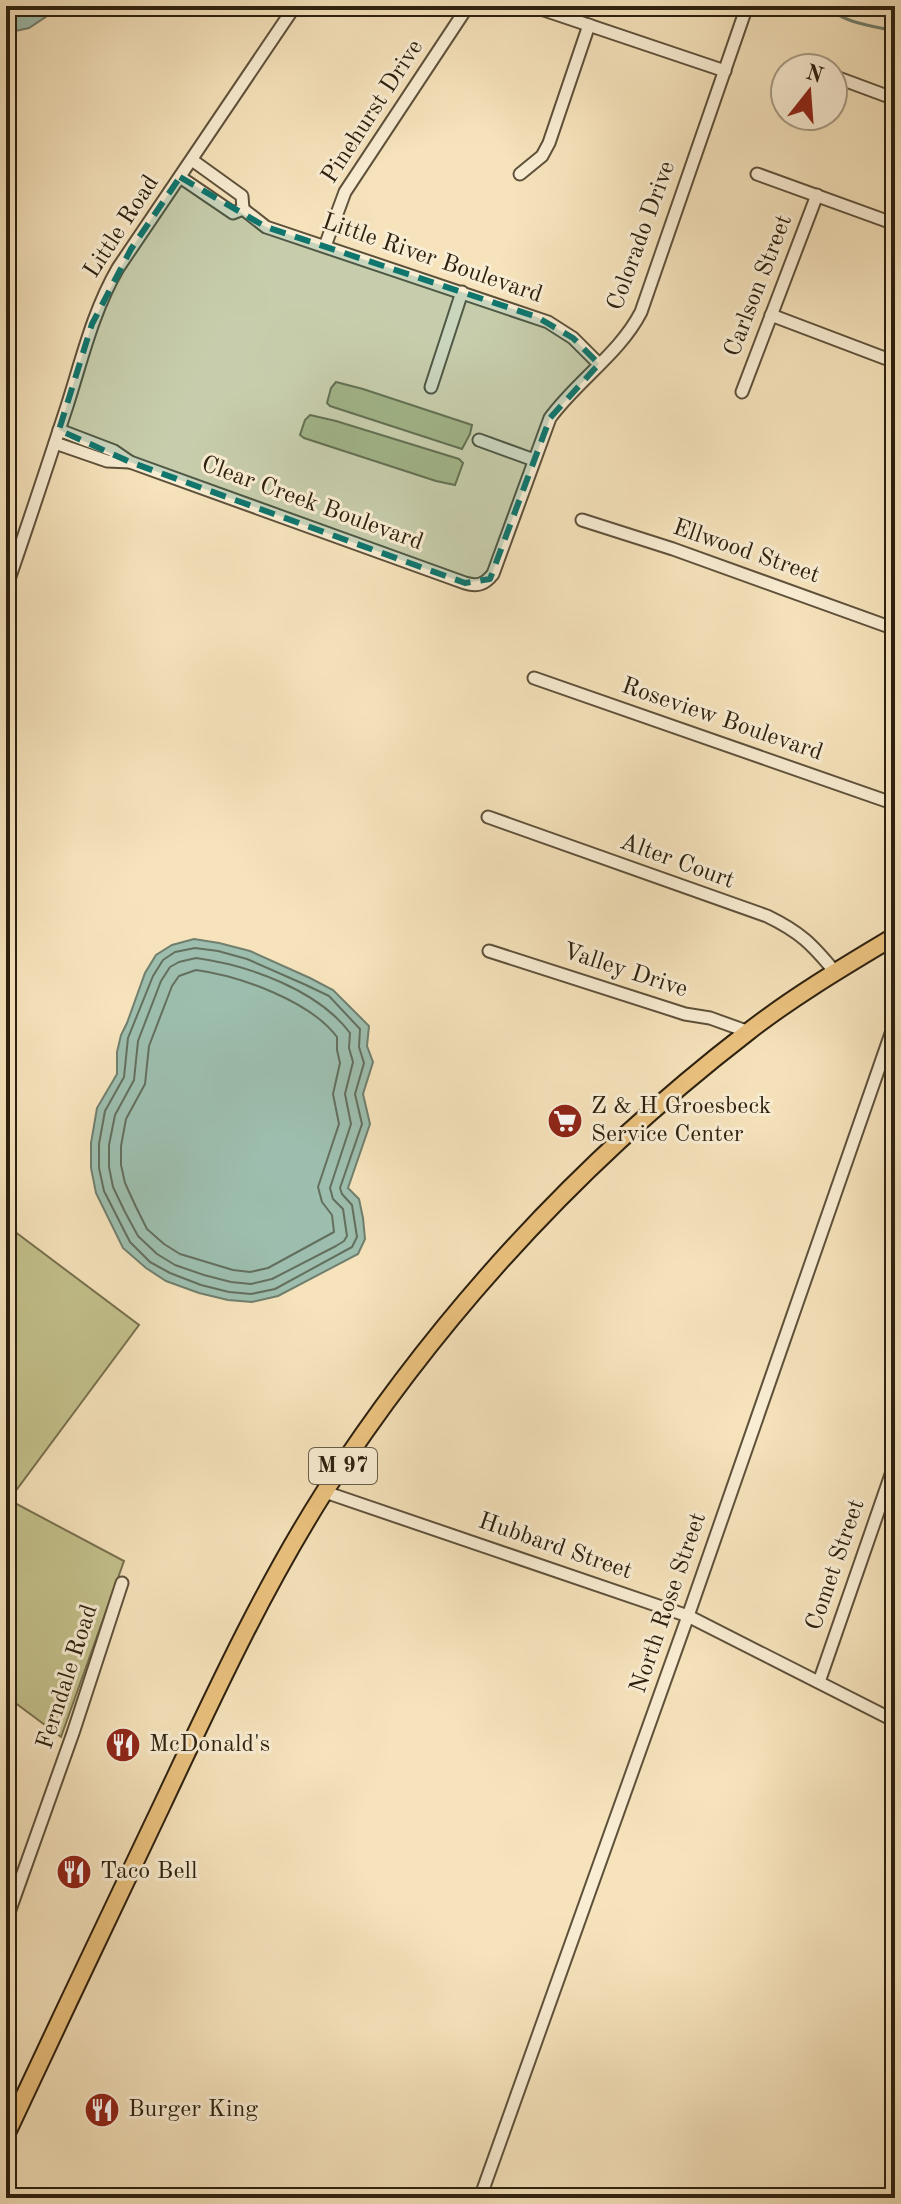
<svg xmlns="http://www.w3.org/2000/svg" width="901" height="2204" font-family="'Old Standard TT',serif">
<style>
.green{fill:#c3c18c;stroke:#78704e;stroke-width:2}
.water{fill:#9dbeae;stroke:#707f6e;stroke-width:2}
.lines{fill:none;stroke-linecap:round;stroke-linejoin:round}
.shore{stroke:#646f5e;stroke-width:2}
.stream{stroke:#707f6e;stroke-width:3}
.street-casing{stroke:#5e513a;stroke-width:15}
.primary-casing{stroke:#2c200f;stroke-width:20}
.street{stroke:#f9edd3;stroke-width:11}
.primary{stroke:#ebc27e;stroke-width:16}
.marked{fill:#0f766e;fill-opacity:0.2;stroke:#0f766e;stroke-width:6;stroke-dasharray:16 10;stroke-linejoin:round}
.labels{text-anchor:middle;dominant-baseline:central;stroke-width:6;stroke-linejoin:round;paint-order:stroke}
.shield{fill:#f9edd3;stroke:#6a5e4a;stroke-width:2}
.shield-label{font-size:22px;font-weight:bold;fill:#2c200f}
.street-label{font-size:24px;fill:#2c200f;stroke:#f9edd3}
.poi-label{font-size:24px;fill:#2c200f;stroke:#f9edd3;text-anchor:start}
</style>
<rect width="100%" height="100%" fill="#f6e3bc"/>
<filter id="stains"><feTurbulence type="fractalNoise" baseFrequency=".0025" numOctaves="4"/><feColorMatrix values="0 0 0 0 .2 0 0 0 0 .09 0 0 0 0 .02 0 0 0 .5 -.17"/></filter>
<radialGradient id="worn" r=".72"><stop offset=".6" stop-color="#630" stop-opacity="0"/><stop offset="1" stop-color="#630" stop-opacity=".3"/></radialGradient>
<g class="green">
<path d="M336,382L363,389L472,425L470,434L462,449L330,406L327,403L331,388Z"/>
<path d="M310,415L336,421L459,459L463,463L455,485L436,481L304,438L300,435L305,420Z"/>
<path d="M6,1225L139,1325L9,1500L124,1561L61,1737L6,1696Z"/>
</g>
<g class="water">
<path d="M30,6H62L29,28L6,33V16Z"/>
<path d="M194,939L219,943L250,951L310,978L333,990L369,1026L367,1046L373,1062L363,1094L370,1124L348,1188L359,1199L363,1218L365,1239L358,1254L278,1296L252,1302L228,1300L199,1293L166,1281L146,1268L123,1248L96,1193L91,1168V1143L97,1108L117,1074V1052L121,1035L127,1023L145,973L156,955L172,945Z"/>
</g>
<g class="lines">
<g class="shore">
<path d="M195,948L218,951L247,959L306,985L329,996L360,1029L359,1047L364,1063L355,1094L362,1124L340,1188L342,1194L352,1205L357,1237L352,1247L275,1289L251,1294L229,1292L201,1285L170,1273L150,1262L130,1242L104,1191L99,1168V1144L105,1111L124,1077L128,1038L153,976L163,960L175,952Z"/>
<path d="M196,958C248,965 318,990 350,1033L349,1048L353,1062L345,1094L351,1124L330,1188L333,1199L343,1209L347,1236L344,1241L336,1246L272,1279L251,1284L231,1282L204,1275L175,1265L157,1254L138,1236L125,1212L113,1187L109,1167V1145L115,1115L134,1080L138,1041L161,981L170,967L179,962Z"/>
<path d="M196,970C240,976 310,1001 337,1037V1050L340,1063L333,1094L339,1124L318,1187L322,1202L332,1215L334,1232L268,1268L250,1272L233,1270L180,1254L164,1244L147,1229L136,1207L125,1183L121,1165V1146L126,1119L145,1084L149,1046L172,986L179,976Z"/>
</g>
<path class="stream" d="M828,6C841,23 874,26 895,31"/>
<defs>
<g id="street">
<path d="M532,6L725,71"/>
<path d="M833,76L895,99"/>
<path d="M520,174L542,156L549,143L589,25"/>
<path d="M757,174L895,224"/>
<path d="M180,177L233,213L243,209L242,196L192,160"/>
<path d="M243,209L266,227L548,322L573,338L599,364"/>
<path d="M325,246L345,192L468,6"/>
<path d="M771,315L895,362"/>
<path d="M431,387L462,292"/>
<path d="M742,392L817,195"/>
<path d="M479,440L534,460"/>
<path d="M55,443L107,461L130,462L114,451L59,430"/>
<path d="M130,462L465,583C478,587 485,584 493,574L550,418C577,381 620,353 641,312L747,6"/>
<path d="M582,520L673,549L895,629"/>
<path d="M6,588C27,528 47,467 67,406C82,359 93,311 118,268L295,6"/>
<path d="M534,678L895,804"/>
<path d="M488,817L767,916C800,932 812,944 835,972"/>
<path d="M489,951L685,1014L710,1018L749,1032"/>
<path d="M325,1492L688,1616L895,1721"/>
<path d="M819,1682L895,1463"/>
<path d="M6,1921L73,1733L122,1583"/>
<path d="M480,2198L688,1616L895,1022"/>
</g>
<path id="primary" d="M6,2135C58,2024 110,1914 163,1803C213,1697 262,1590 325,1491C439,1315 582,1160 748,1032C794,996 845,966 895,936"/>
</defs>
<use href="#street" class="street-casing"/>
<use href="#primary" class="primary-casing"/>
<use href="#street" class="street"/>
<use href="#primary" class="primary"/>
</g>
<path class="marked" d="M180,177L266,227L537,317L573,338L599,364L550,418L490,579L465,583L130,462L59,430L92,324L131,249Z"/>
<defs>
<symbol id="supermarket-disc" viewBox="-11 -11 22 22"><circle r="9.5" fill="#8f2418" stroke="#f9edd3"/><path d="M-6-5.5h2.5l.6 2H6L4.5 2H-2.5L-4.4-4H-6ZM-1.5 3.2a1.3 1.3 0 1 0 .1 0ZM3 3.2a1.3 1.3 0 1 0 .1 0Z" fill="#fff"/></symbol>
<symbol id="restaurant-disc" viewBox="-11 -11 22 22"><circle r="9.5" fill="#8f2418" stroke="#f9edd3"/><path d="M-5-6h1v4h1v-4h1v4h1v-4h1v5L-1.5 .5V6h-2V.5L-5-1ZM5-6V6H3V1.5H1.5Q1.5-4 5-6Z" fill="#fff"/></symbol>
</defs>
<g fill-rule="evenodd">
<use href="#supermarket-disc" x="545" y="1101" width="40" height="40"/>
<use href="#restaurant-disc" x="103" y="1725" width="40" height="40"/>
<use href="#restaurant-disc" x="54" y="1852" width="40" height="40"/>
<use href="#restaurant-disc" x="82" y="2090" width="40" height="40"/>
</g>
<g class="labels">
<rect class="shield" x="309" y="1448" width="68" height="36" rx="6"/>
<g class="shield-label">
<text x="343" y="1466">M 97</text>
</g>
<g class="street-label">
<text transform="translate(373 112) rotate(-57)">Pinehurst Drive</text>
<text transform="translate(122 227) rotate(-57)">Little Road</text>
<text transform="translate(642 236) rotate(-70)">Colorado Drive</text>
<text transform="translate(432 259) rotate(19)">Little River Boulevard</text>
<text transform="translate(759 286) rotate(-69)">Carlson Street</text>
<text transform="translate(312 504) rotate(20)">Clear Creek Boulevard</text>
<text transform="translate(746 552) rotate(19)">Ellwood Street</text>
<text transform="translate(722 720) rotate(19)">Roseview Boulevard</text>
<text transform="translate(677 862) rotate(20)">Alter Court</text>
<text transform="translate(625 971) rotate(18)">Valley Drive</text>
<text transform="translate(555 1547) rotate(19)">Hubbard Street</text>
<text transform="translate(836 1565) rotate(-71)">Comet Street</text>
<text transform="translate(669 1603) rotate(-71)">North Rose Street</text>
<text transform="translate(68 1677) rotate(-72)">Ferndale Road</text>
</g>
<g class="poi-label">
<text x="591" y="1107">Z &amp; H Groesbeck<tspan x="591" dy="28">Service Center</tspan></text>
<text x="149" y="1745">McDonald's</text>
<text x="100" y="1872">Taco Bell</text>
<text x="128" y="2110">Burger King</text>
</g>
</g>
<rect width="901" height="2204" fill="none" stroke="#f6e3bc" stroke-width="32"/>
<rect x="8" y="8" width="885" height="2188" fill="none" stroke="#2c200f" stroke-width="4"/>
<rect x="16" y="16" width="869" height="2172" fill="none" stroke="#2c200f" stroke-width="2"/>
<g transform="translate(809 92) rotate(17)"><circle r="38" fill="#f9edd3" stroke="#a79b85" stroke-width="2"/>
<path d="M0-6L14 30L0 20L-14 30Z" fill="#8f2418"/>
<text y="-12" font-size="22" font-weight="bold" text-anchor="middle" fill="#2c200f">N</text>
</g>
<rect width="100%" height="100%" filter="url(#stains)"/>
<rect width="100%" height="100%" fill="url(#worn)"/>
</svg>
